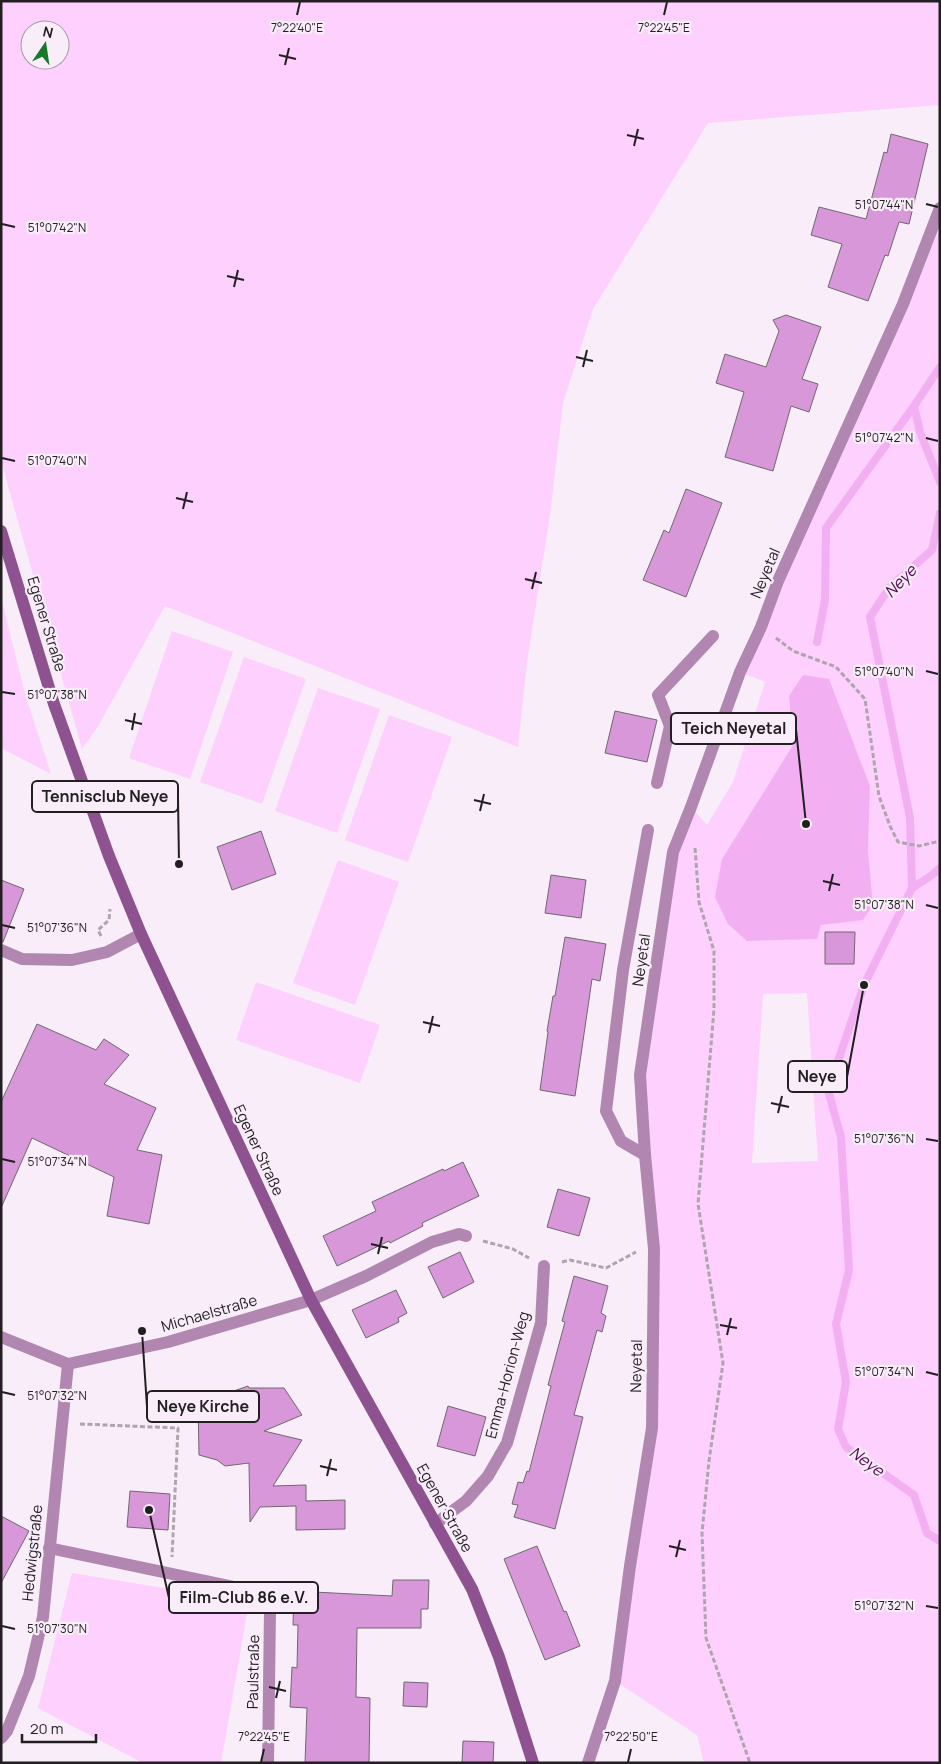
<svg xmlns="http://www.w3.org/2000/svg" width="941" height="1764" font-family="Manrope,sans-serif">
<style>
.green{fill:#fdd0fd;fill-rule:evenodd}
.water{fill:#f2b0f3}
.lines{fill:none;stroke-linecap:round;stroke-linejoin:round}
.stream{stroke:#f2b0f3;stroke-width:8}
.building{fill:#d897d9;stroke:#716771}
.path{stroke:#aea5ae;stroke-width:3;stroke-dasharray:5 2.5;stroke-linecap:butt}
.lane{stroke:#b187b2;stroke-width:12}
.street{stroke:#b187b2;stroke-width:12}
.secondary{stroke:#8f5291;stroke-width:12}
.ticks{fill:none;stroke:#221e22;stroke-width:2}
.labels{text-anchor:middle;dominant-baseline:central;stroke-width:4.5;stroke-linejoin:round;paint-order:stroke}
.street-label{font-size:15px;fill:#221e22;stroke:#f9edf9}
.water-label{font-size:16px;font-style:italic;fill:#550359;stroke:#f9edf9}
.ticks-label{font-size:12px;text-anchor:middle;fill:#221e22;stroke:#f9edf9;stroke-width:4.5;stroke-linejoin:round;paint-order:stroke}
.leader{fill:none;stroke:#221e22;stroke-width:2}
.callout-dot{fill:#221e22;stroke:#f9edf9;stroke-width:2}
.callout{fill:#f9edf9;stroke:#221e22;stroke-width:2}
.callout-label{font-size:16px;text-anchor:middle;font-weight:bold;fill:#221e22}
</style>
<rect width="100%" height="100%" fill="#f9edf9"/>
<g class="green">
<path d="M1,1H940V105L708,123L593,309L563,403L550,515L527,662L518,747L165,606L97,728L82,749L1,461ZM30,30H60V60H30Z"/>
<path d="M940,208V1763H704L697,1735L615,1681L652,1428L654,1249L640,1075L673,852L691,807L707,825L733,782L765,682L740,672ZM789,696L855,747L870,786L868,850L873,905L863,920L821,924L722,859L793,745ZM807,993L818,1161L752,1163L763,994Z"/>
<path d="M1,597L25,694L51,774L1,748Z"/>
<path d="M172,631L233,652L190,779L129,758Z"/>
<path d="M244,657L306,679L262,804L200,782Z"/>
<path d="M318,688L380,709L337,833L275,811Z"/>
<path d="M389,715L452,737L408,862L345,840Z"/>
<path d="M338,860L399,882L355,1005L293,983Z"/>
<path d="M256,982L380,1025L360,1083L236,1040Z"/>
<path d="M72,1573L249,1602L221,1763H143L38,1708Z"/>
</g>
<path class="water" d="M803,675L829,679L870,786L868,850L873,905L863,920L821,925L817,939L747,941L728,924L715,897L722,859L793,745L789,696Z"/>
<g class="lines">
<g class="stream">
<path d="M940,367L914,406L920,432L940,482"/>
<path d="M940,513L932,550L889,588L870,617L910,818L912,888L864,985L828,1090L841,1137L849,1270L836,1324L846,1382L838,1429L846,1447L914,1495L927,1533L940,1541"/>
<path d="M817,642L825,600L826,528L914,406"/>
<path d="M912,888L932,875L940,868"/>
</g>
</g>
<g class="building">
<path d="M891,134L928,144L909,224L899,222L888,256L885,255L868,301L828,287L842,244L811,235L819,207L866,219L884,152L887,153Z"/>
<path d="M786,315L821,327L802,379L818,384L809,412L791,406L773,471L725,457L744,392L716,383L725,354L766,367L779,331L773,320Z"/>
<path d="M686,489L722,503L686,597L643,580L664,530L669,533Z"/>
<path d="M615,711L657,720L647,762L605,753Z"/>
<path d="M261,831L276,874L232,890L217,847Z"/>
<path d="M551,875L586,880L581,918L545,913Z"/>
<path d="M1,880L24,889L3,942H1Z"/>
<path d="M825,932H855L854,964H825Z"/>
<path d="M565,937L606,944L600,981L592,979L575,1096L540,1090L548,1032L547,1031L553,996H555Z"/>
<path d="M37,1024L96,1050L104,1039L129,1055L104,1084L156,1108L137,1150L162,1155L149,1224L107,1216L114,1177L32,1138L1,1208V1102Z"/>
<path d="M463,1162L479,1196L422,1223L423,1226L390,1243L389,1241L337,1266L323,1236L376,1211L372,1202L443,1169L444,1171Z"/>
<path d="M558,1189L590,1198L579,1236L547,1227Z"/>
<path d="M460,1252L474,1282L443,1298L428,1267Z"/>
<path d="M574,1276L608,1286L601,1313L606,1316L602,1332L597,1330L574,1415L583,1417L555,1529L514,1517L518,1505L512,1504L518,1482L523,1483L527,1471L529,1472L551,1386L548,1385L565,1322L562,1321Z"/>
<path d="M396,1290L407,1313L398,1318L399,1322L366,1338L352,1310Z"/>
<path d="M248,1386L249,1388H284L302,1415L264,1431L302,1440L273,1486L306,1485V1501L345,1500V1529L296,1530V1506L260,1507L250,1522L249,1463L225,1466L217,1460L199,1455L198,1403L218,1397L220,1393L231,1392Z"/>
<path d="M448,1406L486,1417L475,1456L437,1446Z"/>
<path d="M130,1491L170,1494L168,1530L127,1527Z"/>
<path d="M1,1516L29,1531L1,1583Z"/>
<path d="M537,1546L564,1612L566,1611L580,1646L545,1660L504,1559Z"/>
<path d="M393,1580H429L428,1609H421V1628H357L356,1697L370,1698L369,1763H305L307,1708L290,1707L292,1667L297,1668L298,1625H293L294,1591L392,1596Z"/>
<path d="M404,1682L428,1683L427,1707L403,1706Z"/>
<path d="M463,1741L494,1742L493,1763H462Z"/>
</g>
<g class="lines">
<g class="path">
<path d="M776,638L793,651L836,667L865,699L879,796L890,826L898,842L919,846L940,841"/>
<path d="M695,848L699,902L714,951V1009L698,1204L723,1363L709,1461L702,1533L706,1638L750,1763"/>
<path d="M101,936L98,930L109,920L110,909"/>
<path d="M483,1241L513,1249L529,1258"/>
<path d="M562,1262L570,1260L606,1268L636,1252"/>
<path d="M80,1424L178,1428L172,1557"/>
</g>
<g class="lane">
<path d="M657,783L670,726L658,695L713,636"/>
<path d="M645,1155L621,1141L606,1111L623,970L648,830"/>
</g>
<g class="street">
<path d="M1,950L22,959L72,960L107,952L141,934"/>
<path d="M1,1337L68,1364L168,1342L311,1300L366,1276L432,1242L459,1234L466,1236"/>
<path d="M435,1524L466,1501L488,1476L507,1443L541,1323L544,1266"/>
<path d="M49,1548L267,1594L270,1610L268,1763"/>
<path d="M1,1738L7,1731L29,1676L43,1617L68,1364"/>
<path d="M588,1763L615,1681L630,1566L652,1428L654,1249L645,1155L640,1075L673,852L691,807L740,672L761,627L778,581L903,304L940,208"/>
</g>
<path class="secondary" d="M1,531L54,704L109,856L141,934L311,1300L472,1589L499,1657L533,1763"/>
</g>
<path class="ticks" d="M297,15L300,2M664,15L667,2M279,55L296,59M285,65L289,48M627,135L644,139M634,146L638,129M926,204L938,207M2,224L15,227M227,276L244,280M234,287L238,270M576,357L593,361M583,367L587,350M926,438L938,441M2,458L15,461M176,498L193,502M183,509L187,492M525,579L542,583M532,589L536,572M926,671L938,674M2,692L15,694M125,720L142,724M132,730L135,713M474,800L491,804M480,811L484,794M823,881L840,885M829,891L833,874M926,905L938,908M2,925L15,928M423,1022L440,1026M429,1033L433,1016M771,1103L789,1107M778,1113L782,1096M926,1139L938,1141M2,1159L15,1162M371,1244L388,1248M378,1254L382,1237M720,1325L737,1328M727,1335L731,1318M926,1372L938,1375M2,1392L15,1395M320,1466L337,1470M327,1476L331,1459M669,1546L686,1550M676,1557L680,1540M926,1606L938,1608M2,1626L15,1629M269,1687L286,1691M276,1698L280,1681M261,1762L264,1749M628,1762L631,1749"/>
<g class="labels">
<g class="street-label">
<text transform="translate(765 573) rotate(-67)">Neyetal</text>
<text transform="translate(47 624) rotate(73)">Egener Straße</text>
<text transform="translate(641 960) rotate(-82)">Neyetal</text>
<text transform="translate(259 1150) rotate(65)">Egener Straße</text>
<text transform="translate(209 1313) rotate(-16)">Michaelstraße</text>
<text transform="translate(636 1366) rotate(-89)">Neyetal</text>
<text transform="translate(507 1375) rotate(-75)">Emma-Horion-Weg</text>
<text transform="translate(445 1508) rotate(61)">Egener Straße</text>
<text transform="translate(32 1553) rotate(-84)">Hedwigstraße</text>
<text transform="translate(253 1672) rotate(-89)">Paulstraße</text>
</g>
<g class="water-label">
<text transform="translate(900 581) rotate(-46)">Neye</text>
<text transform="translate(867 1461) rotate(36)">Neye</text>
</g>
</g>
<g class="ticks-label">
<text x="664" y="32">7°22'45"E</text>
<text x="297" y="32">7°22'40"E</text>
<text x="884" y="209">51°07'44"N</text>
<text x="57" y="232">51°07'42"N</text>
<text x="884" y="442">51°07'42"N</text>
<text x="57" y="465">51°07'40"N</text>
<text x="884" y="676">51°07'40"N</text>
<text x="57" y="699">51°07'38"N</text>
<text x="884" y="909">51°07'38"N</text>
<text x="57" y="932">51°07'36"N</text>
<text x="884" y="1143">51°07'36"N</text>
<text x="57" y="1166">51°07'34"N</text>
<text x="884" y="1376">51°07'34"N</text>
<text x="57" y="1400">51°07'32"N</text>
<text x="884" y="1610">51°07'32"N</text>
<text x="57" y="1633">51°07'30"N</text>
<text x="264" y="1741">7°22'45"E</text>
<text x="631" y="1741">7°22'50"E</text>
</g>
<path class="leader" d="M806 824L796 729M179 864L178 797M864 985L847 1077M142 1331L147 1407M149 1510L169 1598"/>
<g class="callout-dot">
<circle cx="806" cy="824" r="5"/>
<circle cx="179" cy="864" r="5"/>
<circle cx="864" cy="985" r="5"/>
<circle cx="142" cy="1331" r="5"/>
<circle cx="149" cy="1510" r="5"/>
</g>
<g class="callout">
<rect x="671" y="713" width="125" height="31" rx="5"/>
<rect x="32" y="781" width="146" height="31" rx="5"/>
<rect x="788" y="1061" width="59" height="31" rx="5"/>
<rect x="147" y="1391" width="112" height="31" rx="5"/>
<rect x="169" y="1582" width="149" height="31" rx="5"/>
</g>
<g class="callout-label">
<text x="734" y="734">Teich Neyetal</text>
<text x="105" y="802">Tennisclub Neye</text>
<text x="817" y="1082">Neye</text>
<text x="203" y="1412">Neye Kirche</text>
<text x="244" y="1603">Film-Club 86 e.V.</text>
</g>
<rect width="941" height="1764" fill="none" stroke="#221e22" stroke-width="5"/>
<g transform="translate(45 45) rotate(13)"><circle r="24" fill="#f9edf9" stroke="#a39aa3"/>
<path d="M0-4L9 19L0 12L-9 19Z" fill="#16792a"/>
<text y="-8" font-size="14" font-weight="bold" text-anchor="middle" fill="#221e22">N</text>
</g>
<path d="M22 1734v8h74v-8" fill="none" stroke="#221e22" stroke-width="2.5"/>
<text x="30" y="1734" font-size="15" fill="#221e22" stroke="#f9edf9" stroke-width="4" paint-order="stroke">20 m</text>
</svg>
